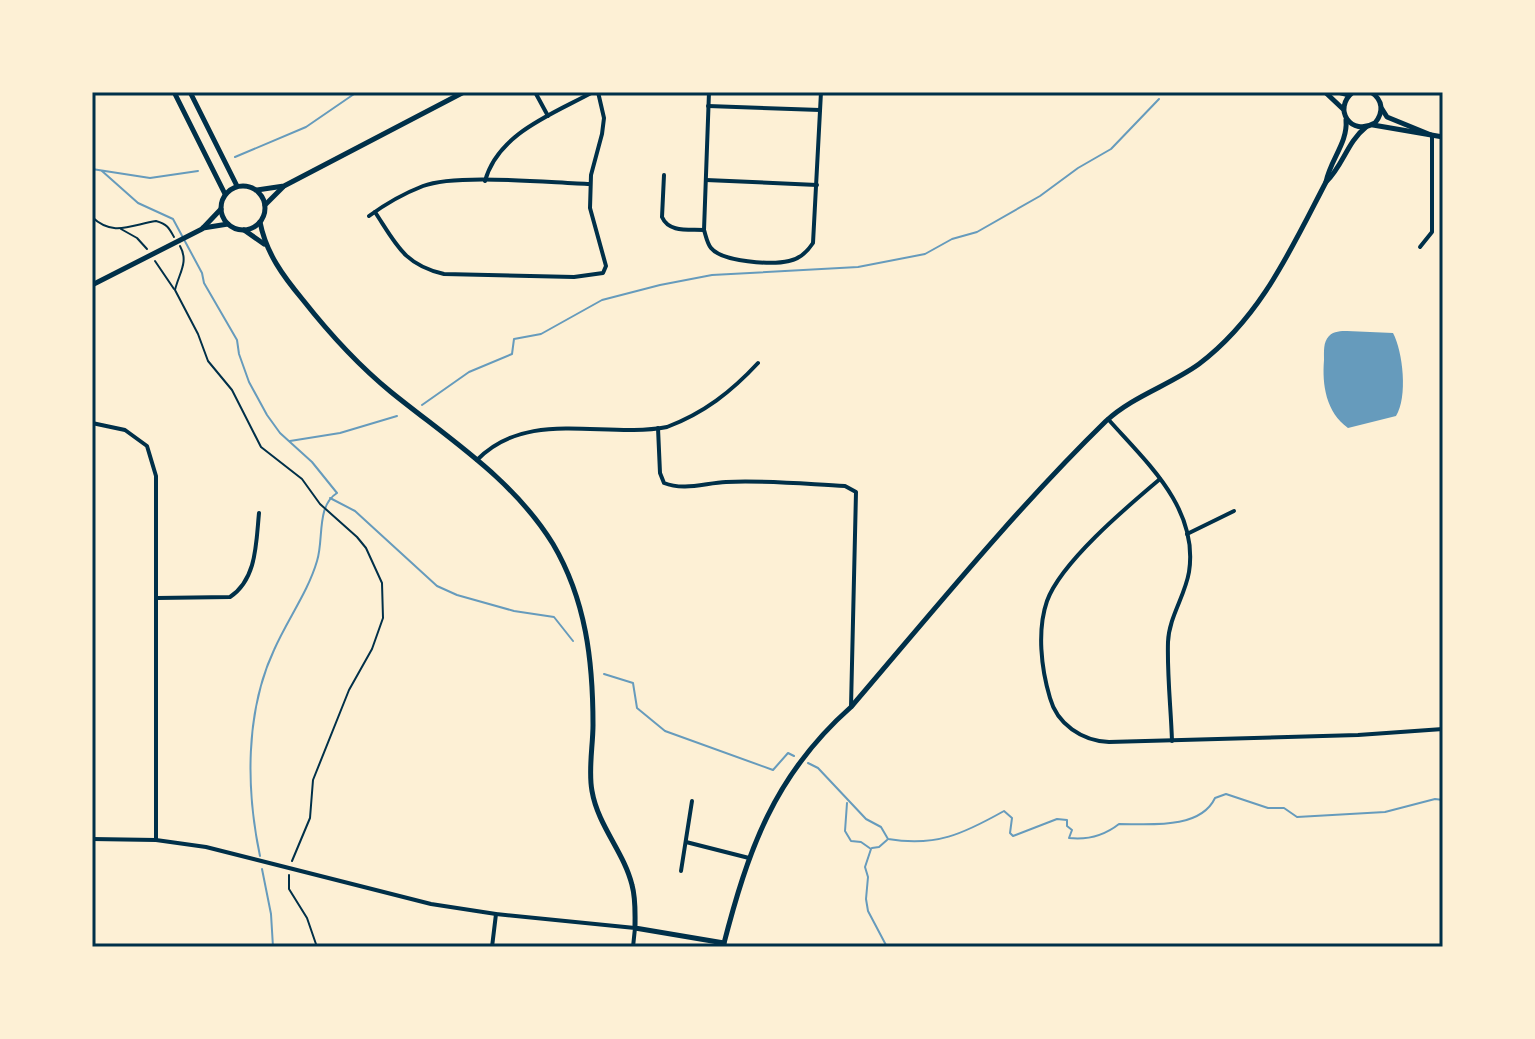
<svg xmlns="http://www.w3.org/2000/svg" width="1535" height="1039" font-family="'Nunito Sans',sans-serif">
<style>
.water{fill:#669bbc}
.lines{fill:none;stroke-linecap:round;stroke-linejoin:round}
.stream{stroke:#669bbc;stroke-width:2}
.path{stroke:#003049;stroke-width:2}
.minor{stroke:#003049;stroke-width:4}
.tertiary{stroke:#003049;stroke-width:5}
.neatline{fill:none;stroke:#003049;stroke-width:3}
</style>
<rect width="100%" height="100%" fill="#fdf0d5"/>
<path class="water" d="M1347,331L1393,333C1403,352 1408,397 1396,416L1348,428C1326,412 1322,385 1324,360C1324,352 1323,342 1329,336C1334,331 1341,331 1347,331Z"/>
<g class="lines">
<g class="stream">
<path d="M235,157L306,127L357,92"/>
<path d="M92,169L150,178L198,171"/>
<path d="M102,171L138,203L173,219L202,273L204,283L237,340L239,354L249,382L267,415L280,433L312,462L337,493C316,506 324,540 317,561C308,592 287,620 274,650C245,712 246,790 260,856"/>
<path d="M422,405L469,372L512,354L514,339L541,334L602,300L660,285L712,275L858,267L925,254L952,239L977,232L1040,196L1078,168L1111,149L1159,99"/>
<path d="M290,441L340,433L397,416"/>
<path d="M330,498L355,511L437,586L457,595L514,611L554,617L573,641"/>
<path d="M604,674L633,683L637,708L665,731L773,770L788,753L794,756"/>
<path d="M808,763L818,768L866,819L881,827L888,839C936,847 963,834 1004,811L1012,818L1010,833L1013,836L1057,819L1067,820V826L1072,830L1069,838C1087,840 1105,835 1119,824C1148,824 1200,830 1215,798L1226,794L1268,808H1284L1297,817L1385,812L1435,799L1443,800"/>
<path d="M847,803L845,831L851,841L861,842L871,849L865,867L868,877L866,899L868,911L887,947"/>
<path d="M872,848L879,847L887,840"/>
<path d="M262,869L271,914L273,947"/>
</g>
<g class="path">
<path d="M92,217C113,237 131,225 156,221C167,224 169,228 174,237"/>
<path d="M121,229L137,238L147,249"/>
<path d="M180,246C189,262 179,273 175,290L198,334L208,361L232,390L261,447L302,479L320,504L357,537L366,548L382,583L383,618L372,649L349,690L313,780L310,818L292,861"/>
<path d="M155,261L174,289"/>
<path d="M289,875V889L307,918L317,947"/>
</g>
<g class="minor">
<path d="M535,92L548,116"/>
<path d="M709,92L704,230C706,236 707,243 711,248C722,262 772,265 789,261C800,259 807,252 813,243L821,92"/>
<path d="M708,106L820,110"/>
<path d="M664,175L662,217C669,233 689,229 704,230"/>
<path d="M706,180L817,185"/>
<path d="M485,181C498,133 553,114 593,92"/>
<path d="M375,212C396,244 404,265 444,274L574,277L603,273L606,266L590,208L591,175L602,134L604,118L598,92"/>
<path d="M369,216C384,205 405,193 423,186C456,173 551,183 590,184"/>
<path d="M1420,247L1432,232V136"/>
<path d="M1108,419C1146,462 1199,508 1189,572C1185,596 1169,617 1168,642C1167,675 1171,709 1172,741"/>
<path d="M92,423L125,430L147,446L156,476V840"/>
<path d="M658,428L660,473L664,483C684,491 705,483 726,482C765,480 805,484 845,486L856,492L851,707"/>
<path d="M477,460C527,408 604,439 667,427C704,413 731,392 758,363"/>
<path d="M1160,479C1128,506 1061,562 1047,601C1037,630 1041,668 1050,698C1057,724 1082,741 1109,742L1358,735L1443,729"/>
<path d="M1187,534L1234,511"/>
<path d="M157,598L230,597C257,579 256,543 259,513"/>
<path d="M92,839L156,840L206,847L431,904L496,914L635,928L633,947"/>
<path d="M686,842L749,858"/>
<path d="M681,871L692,801"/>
<path d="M492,947L496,914"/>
<path d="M1441,947L1443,944"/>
</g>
<g class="tertiary">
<path d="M174,92L225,194"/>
<path d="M190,92L237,186"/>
<path d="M1325,92L1343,109"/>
<path d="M1338,92L1349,95"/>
<path d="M1353,92C1332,109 1351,137 1375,123C1384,112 1383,100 1371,92"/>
<path d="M1382,109L1387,117L1431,135"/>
<path d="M1373,125L1443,137"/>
<path d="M1326,182C1330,160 1348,143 1346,120"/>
<circle cx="243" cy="208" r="22"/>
<path d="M257,190L284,186L464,92"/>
<path d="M265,205L283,187"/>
<path d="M260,222C266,253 283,276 303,300C329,333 358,365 391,392C449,439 513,479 553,544C586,600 593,661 593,725C593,746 588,770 592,791C598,826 624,852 632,885C636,899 635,914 635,928L724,943"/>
<path d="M203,228L228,224"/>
<path d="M244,230L264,244"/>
<path d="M92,285L202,229L221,209"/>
<path d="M723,947C748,850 774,775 851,707C934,610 1015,510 1106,421C1133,396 1170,385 1199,364C1261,317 1291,249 1326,182C1343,166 1347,142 1366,127"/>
</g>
</g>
<rect width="1535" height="1039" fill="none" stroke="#fdf0d5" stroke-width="188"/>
<rect x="94" y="94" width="1347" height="851" class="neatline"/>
</svg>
